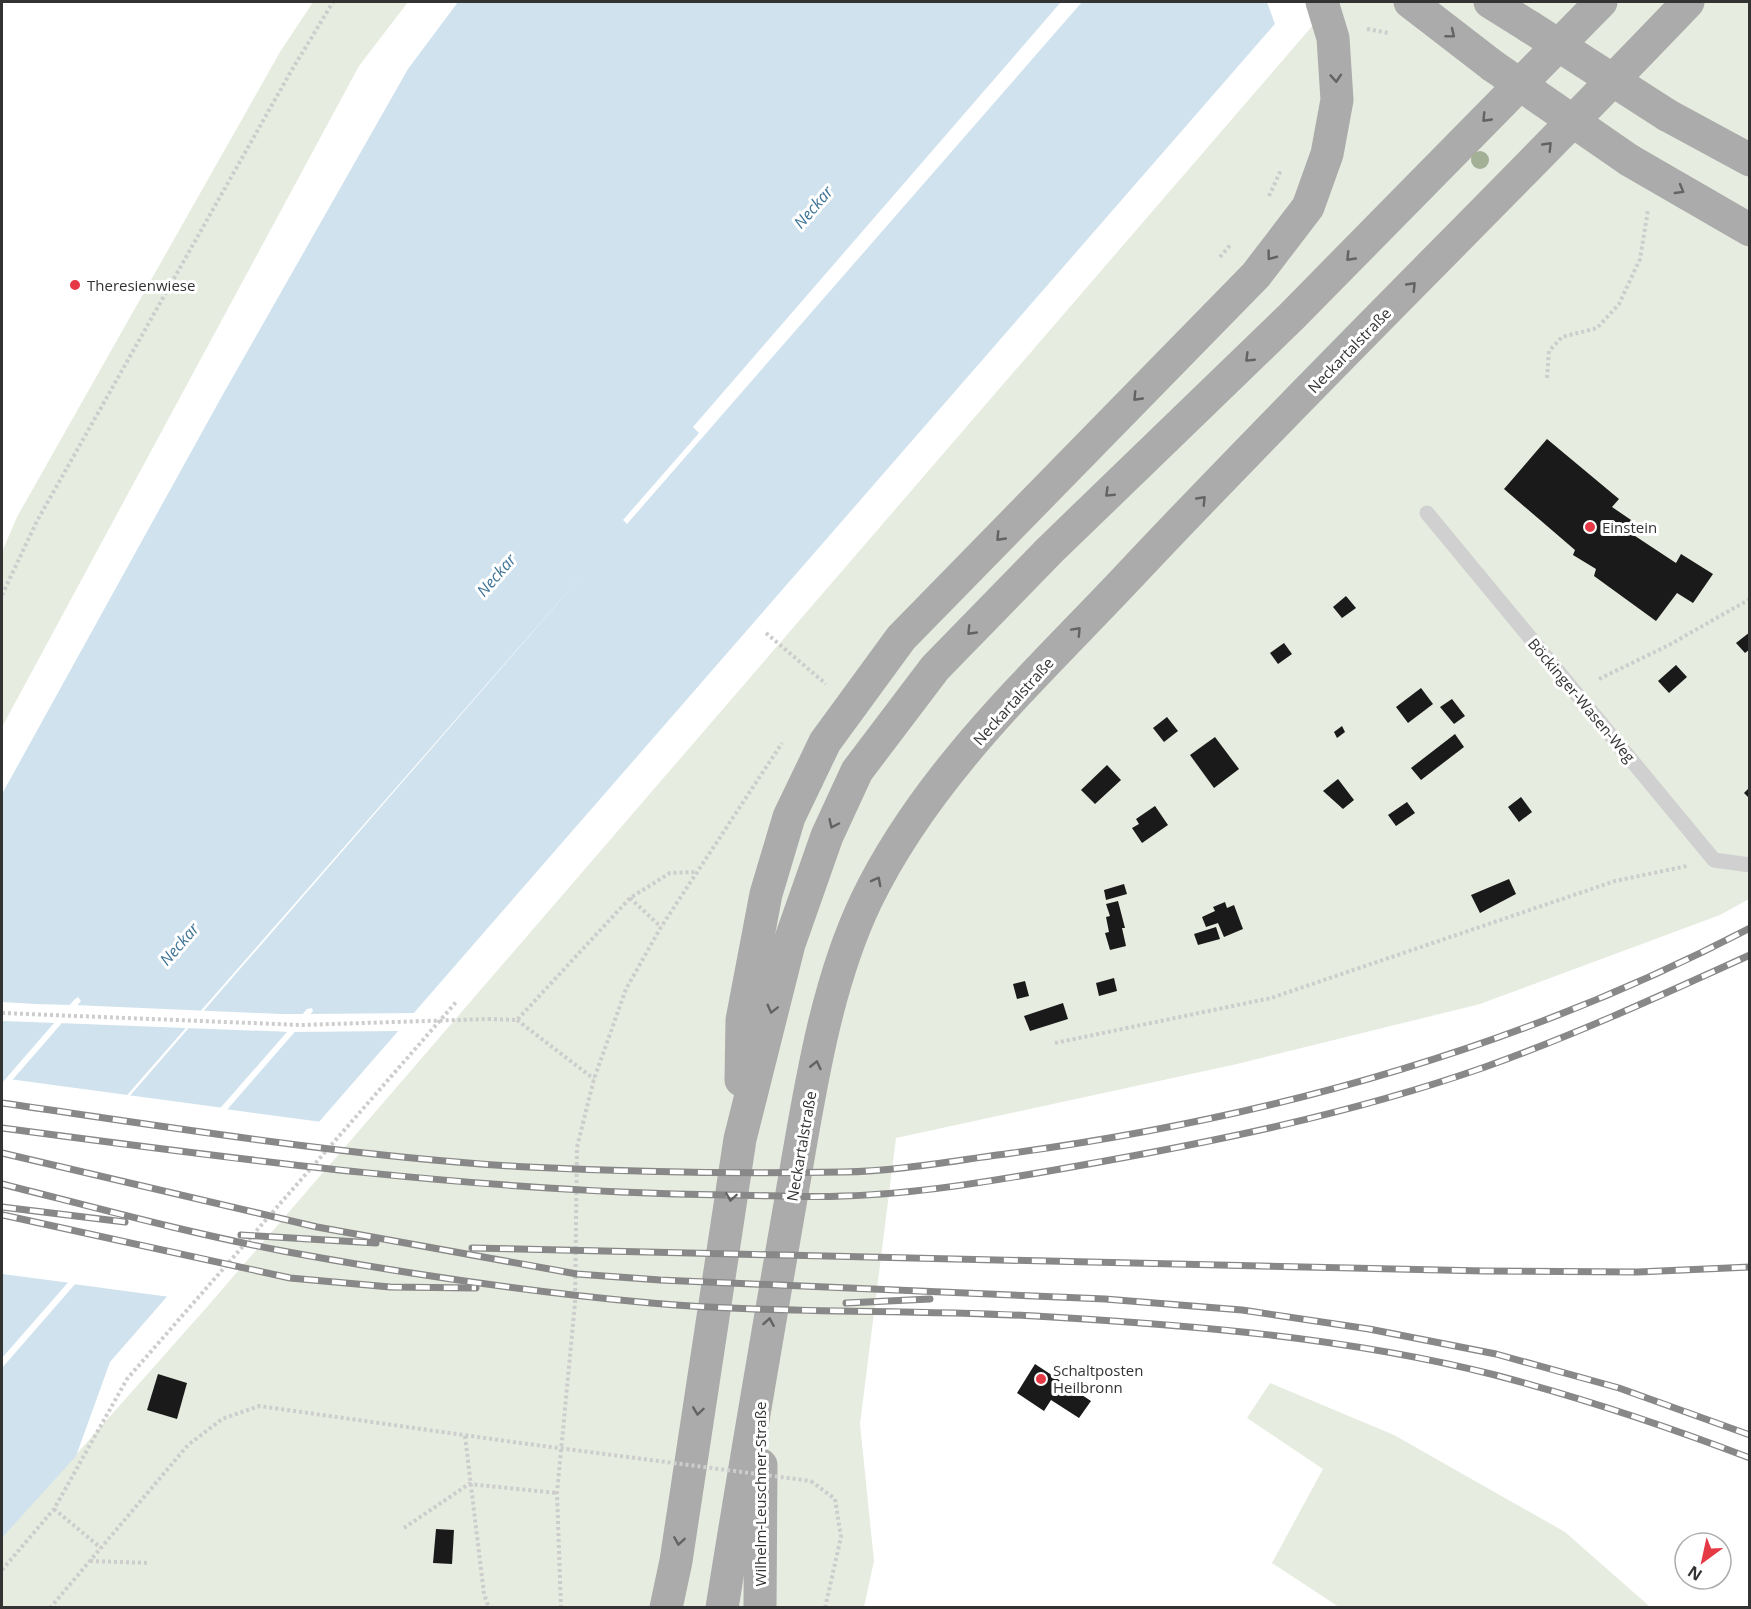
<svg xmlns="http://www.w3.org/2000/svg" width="1751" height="1609" font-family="'Open Sans',sans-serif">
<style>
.green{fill:#e6ecdf}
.water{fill:#cfe2ee}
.pier{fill:#fff}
.building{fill:#1a1a1a}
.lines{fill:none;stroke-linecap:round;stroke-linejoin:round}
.path{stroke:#cdcdcd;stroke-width:4;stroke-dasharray:3 3;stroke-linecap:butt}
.lane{stroke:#d0d0d0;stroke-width:15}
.primary{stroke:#ababab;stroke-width:33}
.rail-casing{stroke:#888;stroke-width:7}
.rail{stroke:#fff;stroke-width:4.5;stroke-dasharray:14;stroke-linecap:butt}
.path-bridge{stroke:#cdcdcd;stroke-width:4;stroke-dasharray:3 3;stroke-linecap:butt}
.primary-bridge{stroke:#ababab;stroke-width:33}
.tree{fill:#a2b095}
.oneway{stroke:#636363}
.poi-dot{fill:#e63946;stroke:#fff;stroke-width:2}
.labels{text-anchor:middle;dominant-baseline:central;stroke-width:6;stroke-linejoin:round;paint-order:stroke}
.poi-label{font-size:15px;fill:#333;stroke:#fff;text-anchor:start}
.street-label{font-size:15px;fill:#333;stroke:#fff}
.water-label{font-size:16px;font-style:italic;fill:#3f7597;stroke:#fff}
</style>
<rect width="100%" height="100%" fill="#fff"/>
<g class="green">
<path d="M313,2H408L359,66L2,727V552L17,517L280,52Z"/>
<path d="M1333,2H1749V899L1720,915L1480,1004L1237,1064L896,1138L860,1424L874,1561L864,1607L2,1608V1538L207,1307Z"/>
<path d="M1270,1383L1394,1435L1565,1532L1648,1605L1647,1608L1339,1607L1272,1563L1323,1469L1247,1418Z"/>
</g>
<path class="water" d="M458,2H1061L693,427L699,433L623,520L627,524L1082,2H1294L110,1362L76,1456L2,1538V1368L313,1011L312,1008L307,1009L2,1358V1243L591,565L2,1238V1092L81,1001L78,997L74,1000L2,1083V794L222,396L408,69Z"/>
<g class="pier">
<path d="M1267,2H1297L1276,27Z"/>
<path d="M2,1002L36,1004L73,1005L57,1023L2,1021Z"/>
<path d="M74,1005L281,1014H307L291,1032L58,1023Z"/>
<path d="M417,1013L401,1031L291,1032L307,1014Z"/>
<path d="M9,1079L224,1108L71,1283L2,1274V1088Z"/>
<path d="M225,1109L322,1122L170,1297L73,1284Z"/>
</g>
<g class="building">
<path d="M1547,439L1619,499L1612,507L1634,522L1629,532L1676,563L1681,554L1713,574L1693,603L1677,593L1656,621L1594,576L1596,569L1573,555L1575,550L1504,489Z"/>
<path d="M1346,596L1356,608L1342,618L1333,607Z"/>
<path d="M1750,632V649L1745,653L1736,643Z"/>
<path d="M1284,643L1292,654L1278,664L1270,653Z"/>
<path d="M1676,665L1687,677L1669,693L1658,681Z"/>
<path d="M1421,688L1433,704L1408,723L1396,707Z"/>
<path d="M1452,699L1465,716L1454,724L1440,707Z"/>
<path d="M1167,717L1178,731L1164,742L1153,728Z"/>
<path d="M1342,726L1345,732L1337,738L1334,732Z"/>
<path d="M1455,734L1464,747L1421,780L1411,768Z"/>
<path d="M1215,737L1239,769L1214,788L1190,755Z"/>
<path d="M1107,765L1121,780L1095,804L1081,790Z"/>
<path d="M1338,779L1354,800L1343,809L1323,791Z"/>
<path d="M1750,787V799L1744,793Z"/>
<path d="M1521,797L1532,812L1519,822L1508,807Z"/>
<path d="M1407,802L1415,813L1396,826L1388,815Z"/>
<path d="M1155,806L1168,825L1142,843L1132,828L1139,824L1136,819Z"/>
<path d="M1509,879L1516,894L1480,913L1471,895Z"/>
<path d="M1124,884L1127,894L1106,900L1104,890Z"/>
<path d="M1118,901L1125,928H1122L1126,946L1110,950L1105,933L1109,932L1106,917L1110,916L1106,904Z"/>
<path d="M1225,902L1227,908L1234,905L1243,929L1224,937L1218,923L1206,927L1202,917L1215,911L1213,907Z"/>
<path d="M1216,927L1220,939L1198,945L1194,934Z"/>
<path d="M1114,978L1117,991L1099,996L1096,983Z"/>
<path d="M1025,981L1029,996L1017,999L1013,984Z"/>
<path d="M1063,1003L1068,1019L1030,1031L1024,1016Z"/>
<path d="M1035,1364L1091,1401L1079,1418L1051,1400L1044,1411L1017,1393Z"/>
<path d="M158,1374L187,1383L177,1419L147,1410Z"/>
<path d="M436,1529L454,1530L452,1564L433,1563Z"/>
</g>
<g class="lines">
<g class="path">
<path d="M1367,29L1389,33"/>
<path d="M1269,196L1281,170"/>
<path d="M1220,257L1231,244"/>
<path d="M1547,378L1549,351L1562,337L1597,328L1619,304L1640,259L1648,210"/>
<path d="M2,595L37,521L290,73L333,2"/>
<path d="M766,633L826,684"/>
<path d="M1599,679L1669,645L1750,599"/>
<path d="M630,898L661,927"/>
<path d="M488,1019L517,1020L630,898L670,873L694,872"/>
<path d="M517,1020L594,1079"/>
<path d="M1055,1043L1271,998L1615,881L1687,866"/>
<path d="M465,1436L484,1594L489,1608"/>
<path d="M811,1481L835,1499L841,1537L825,1608"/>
<path d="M54,1509L101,1548"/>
<path d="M404,1528L469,1484L557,1493"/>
<path d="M90,1561L150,1563"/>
<path d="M2,1570L54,1509L127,1379L457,1001"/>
<path d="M50,1608L188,1445L222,1419L259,1406L513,1442"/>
<path d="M561,1608L557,1493L575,1303L577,1147L594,1079L626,989L661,927L782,743"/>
</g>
<path class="lane" d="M1427,513L1714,860L1750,865"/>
<g class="primary">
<path d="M1410,2L1493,66"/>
<path d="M1490,2L1530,27"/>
<path d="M1667,115L1750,160"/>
<path d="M1629,160L1750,230"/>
<path d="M741,1080L742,1020L766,894L789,817L825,742L901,638L1256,275L1308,207L1327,154L1337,100L1333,38L1322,2"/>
<path d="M666,1608L676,1561L740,1139L789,944L827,836L857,771L935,668L1050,550L1291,317L1601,2"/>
<path d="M722,1608C744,1469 768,1331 792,1193C809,1097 824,989 866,901C927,774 1034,677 1129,576C1312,381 1504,195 1688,2"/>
<path d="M760,1608L761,1465"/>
</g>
<defs>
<g id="rail">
<path d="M2,1103C176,1128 352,1157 528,1167C633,1172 739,1174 843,1172C900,1171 957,1160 1013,1153C1268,1118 1520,1048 1750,928"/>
<path d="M2,1128C242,1160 483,1192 726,1195C765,1195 804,1198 843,1196C917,1194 993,1181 1066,1168C1208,1143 1348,1115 1485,1067C1575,1035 1662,995 1750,955"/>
<path d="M2,1153L317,1227L577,1274L660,1280L1105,1299L1242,1310L1369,1329L1496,1354L1619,1388L1750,1435"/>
<path d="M2,1184C97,1208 192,1234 288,1252C408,1274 530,1292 651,1303C778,1314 907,1309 1035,1316C1189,1325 1345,1337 1495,1375C1582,1398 1666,1426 1750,1458"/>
<path d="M2,1207L125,1222"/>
<path d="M3,1215L290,1278L390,1287L476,1288"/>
<path d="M241,1235L376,1243"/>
<path d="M472,1248L1484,1271L1638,1272L1750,1267"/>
<path d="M846,1303L930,1299"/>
</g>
</defs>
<use href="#rail" class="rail-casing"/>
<use href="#rail" class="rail"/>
<g class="path-bridge">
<path d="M2,1013L301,1025L488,1019"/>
<path d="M513,1442L811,1481"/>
</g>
<g class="primary-bridge">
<path d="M1530,27L1667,115"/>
<path d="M1493,66L1629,160"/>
</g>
</g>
<circle class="tree" cx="1480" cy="160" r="9"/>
<defs><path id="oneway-chevron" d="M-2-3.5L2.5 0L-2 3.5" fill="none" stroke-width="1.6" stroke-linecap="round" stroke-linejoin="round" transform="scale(1.5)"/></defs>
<g class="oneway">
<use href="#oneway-chevron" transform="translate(1451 34) rotate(39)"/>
<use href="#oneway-chevron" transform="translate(1336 78) rotate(86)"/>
<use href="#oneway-chevron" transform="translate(1486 118) rotate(134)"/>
<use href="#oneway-chevron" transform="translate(1548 146) rotate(-46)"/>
<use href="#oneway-chevron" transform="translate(1680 190) rotate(30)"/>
<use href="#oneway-chevron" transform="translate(1271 256) rotate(127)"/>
<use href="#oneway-chevron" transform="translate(1350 257) rotate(134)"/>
<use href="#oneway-chevron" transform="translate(1412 286) rotate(-46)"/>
<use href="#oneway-chevron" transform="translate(1249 358) rotate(136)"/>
<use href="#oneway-chevron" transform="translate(1137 397) rotate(134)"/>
<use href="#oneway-chevron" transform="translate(1109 493) rotate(136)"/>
<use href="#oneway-chevron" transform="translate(1202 500) rotate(-46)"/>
<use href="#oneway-chevron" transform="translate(1000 537) rotate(134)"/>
<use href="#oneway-chevron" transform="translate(971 631) rotate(134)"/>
<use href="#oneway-chevron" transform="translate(1077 631) rotate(-47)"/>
<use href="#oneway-chevron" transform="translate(833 824) rotate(115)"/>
<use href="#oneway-chevron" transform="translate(877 881) rotate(-62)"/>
<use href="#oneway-chevron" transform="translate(772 1009) rotate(104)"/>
<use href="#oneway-chevron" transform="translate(816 1065) rotate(-77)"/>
<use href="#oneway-chevron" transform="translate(731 1197) rotate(99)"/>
<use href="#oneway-chevron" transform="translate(769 1322) rotate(-80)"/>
<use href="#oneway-chevron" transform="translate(698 1411) rotate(98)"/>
<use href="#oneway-chevron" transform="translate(679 1541) rotate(99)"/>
</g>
<g class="poi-dot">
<circle cx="75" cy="285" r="6"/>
<circle cx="1590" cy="527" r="6"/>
<circle cx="1041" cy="1379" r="6"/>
</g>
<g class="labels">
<g class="poi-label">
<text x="87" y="285">Theresienwiese</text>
<text x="1602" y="527">Einstein</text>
<text x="1053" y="1370">Schaltposten<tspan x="1053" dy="17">Heilbronn</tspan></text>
</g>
<g class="street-label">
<text transform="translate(1349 350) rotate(-46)">Neckartalstraße</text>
<text transform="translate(1582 700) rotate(50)">Böckinger-Wasen-Weg</text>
<text transform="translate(1013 701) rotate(-48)">Neckartalstraße</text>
<text transform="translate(801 1146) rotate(-80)">Neckartalstraße</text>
<text transform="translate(760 1494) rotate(-90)">Wilhelm-Leuschner-Straße</text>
</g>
<g class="water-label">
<text transform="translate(813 207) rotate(-49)">Neckar</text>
<text transform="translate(496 575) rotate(-49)">Neckar</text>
<text transform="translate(179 944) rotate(-49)">Neckar</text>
</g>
</g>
<rect width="1751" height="1609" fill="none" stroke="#333333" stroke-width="6"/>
<g transform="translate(1703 1561) rotate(213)"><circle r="28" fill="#ffffff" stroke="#adadad" stroke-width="1.5"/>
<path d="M0-4.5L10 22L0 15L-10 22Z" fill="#e63946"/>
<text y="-9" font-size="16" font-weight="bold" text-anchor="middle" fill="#333333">N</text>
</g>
</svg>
